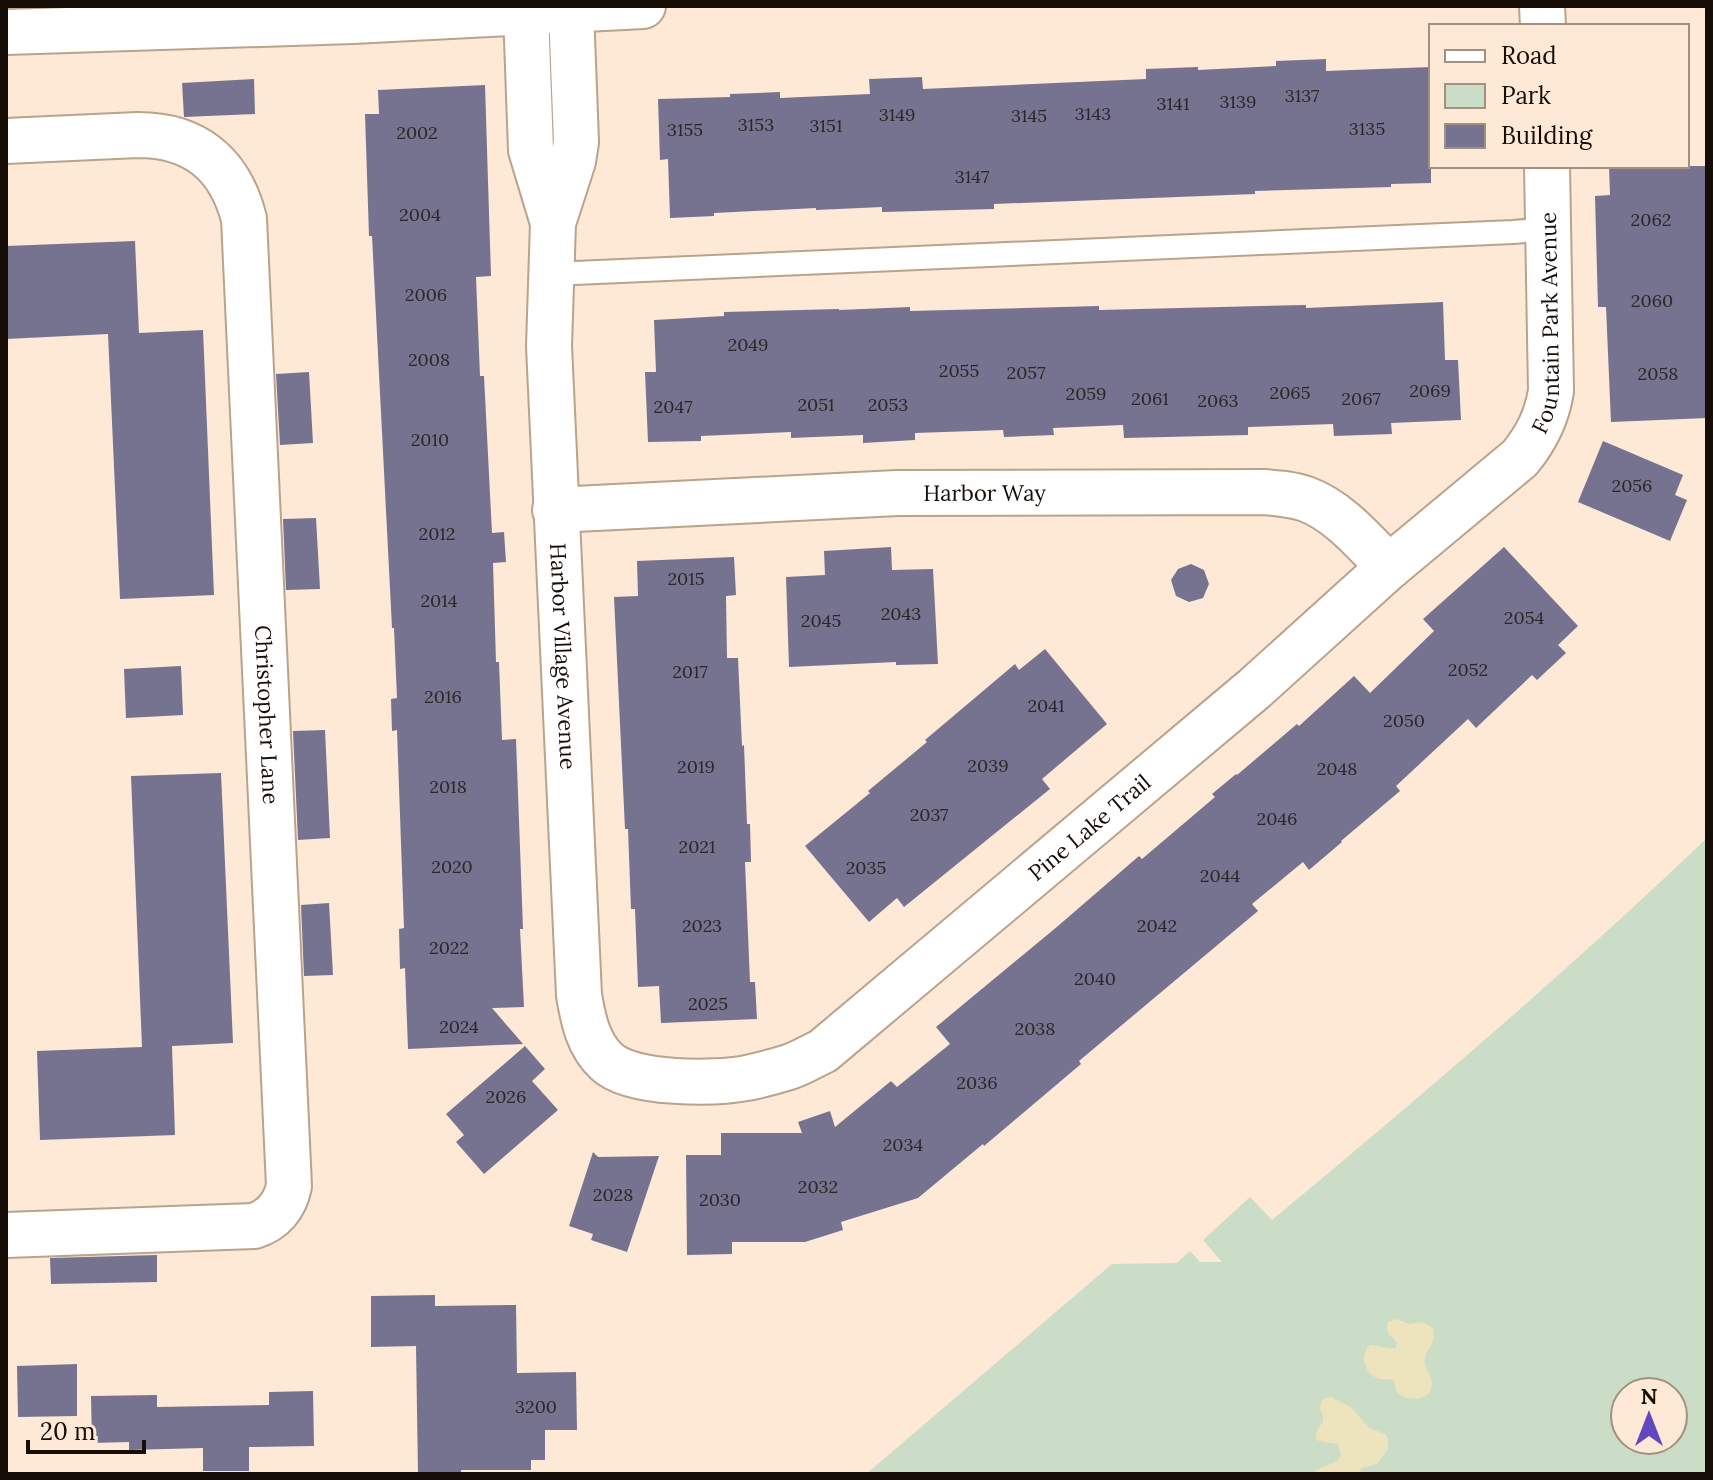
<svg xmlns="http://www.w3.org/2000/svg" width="1713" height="1480" font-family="Lora,serif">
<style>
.green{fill:#cbddc7;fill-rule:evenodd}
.sand{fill:#ede4be}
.building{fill:#767390}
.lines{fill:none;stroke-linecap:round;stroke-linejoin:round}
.service-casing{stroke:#baa38c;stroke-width:26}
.minor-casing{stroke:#baa38c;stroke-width:48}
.service{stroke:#fff;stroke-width:22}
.minor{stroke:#fff;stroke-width:44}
.labels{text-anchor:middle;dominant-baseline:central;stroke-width:8;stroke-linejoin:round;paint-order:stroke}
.number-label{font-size:18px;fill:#2d2628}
.street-label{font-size:22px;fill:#150d06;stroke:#fde9d6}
</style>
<rect width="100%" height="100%" fill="#fde9d6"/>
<path class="green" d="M1707,838V1474H866L1112,1264L1177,1263L1190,1251L1200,1262H1222L1203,1240L1250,1197L1272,1220C1420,1097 1568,971 1707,838ZM1625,1392H1673V1440H1625Z"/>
<g class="sand">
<path d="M1397,1319L1409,1324L1423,1322L1433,1328C1436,1348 1428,1344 1425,1358C1422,1369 1436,1377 1431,1389C1427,1401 1406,1401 1398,1393C1395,1390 1395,1384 1394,1380C1387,1379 1379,1380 1373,1376C1363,1368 1361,1354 1370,1345C1378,1345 1389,1350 1396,1348L1397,1343C1391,1335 1384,1333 1388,1322Z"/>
<path d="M1332,1397L1352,1408L1369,1428L1385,1434L1388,1439V1449L1377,1464L1362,1468L1358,1474H1313C1321,1464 1335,1467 1341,1455L1338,1444L1319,1441L1316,1439C1315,1422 1330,1427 1320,1409L1321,1401L1325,1398Z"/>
</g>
<g class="building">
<path d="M1326,59V71L1431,67V183L1391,184V187L1255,191V194L994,204V209L882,212V207L816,210V208L714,213V216L670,218L668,159L660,160L658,99L730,97V94L780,92V98L870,94L869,79L922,77L923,89L1146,79V69L1198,67V70L1276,66V61Z"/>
<path d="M254,79L255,114L184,117L182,83Z"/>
<path d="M485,85L491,276L476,277L480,376H484L492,533L504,532L506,562L493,563L496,662H499L502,740L516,739L523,929H520L524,1007L492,1008L523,1044L408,1049L405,968L400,969L399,929L404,928L397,730L392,731L391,699L397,698L394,628H392L372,236H369L365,114H379L378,90Z"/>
<path d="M1609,166H1707V418L1611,422L1606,307H1598L1595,196L1610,195Z"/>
<path d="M135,241L139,333L203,330L214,595L120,599L108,334L6,339V246Z"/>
<path d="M1443,302L1445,360H1458L1461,420L1391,423L1392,434L1334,436L1333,424L1248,427V435L1124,438L1123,425L1053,428L1054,435L1004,437L1003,430L915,433V440L863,443V435L791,438V432L701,436V441L648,442L645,372H656L654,320L724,316V312L839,309V310L910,307V311L1099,306V310L1306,305V308Z"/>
<path d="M309,372L313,443L280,445L276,374Z"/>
<path d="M1603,441L1683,475L1675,495L1687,500L1670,541L1578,502Z"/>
<path d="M316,518L320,589L286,590L283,519Z"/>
<path d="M891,547L892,570L933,569L938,664L896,665V662L789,667L786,577L825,575L824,551Z"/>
<path d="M1504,547L1578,626L1558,645L1566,653L1537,680L1532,675L1476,728L1468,719L1396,786L1400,791L1341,841L1342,842L1309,870L1303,862L1252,904L1258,911L1079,1061L1081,1064L984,1146L983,1144L918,1198L841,1222L843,1230L805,1242H732V1254L687,1255L686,1155H721V1133H802L798,1122L830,1111L835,1127L891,1081L897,1087L950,1044L936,1027L1058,926L1139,856L1142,859L1215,797L1212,794L1236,774L1237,775L1297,724L1299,726L1354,676L1370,693L1434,631L1423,619Z"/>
<path d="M734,557L736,595L726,596L727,658H738L742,746L744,745L747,824H750L751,862H745L750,982H755L757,1019L661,1023L659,986L638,987L635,909H631L628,829H625L614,597L638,596L637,561Z"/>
<path d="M1191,564L1204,570L1209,584L1203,598L1189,602L1176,596L1171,580L1178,569Z"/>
<path d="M1045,649L1107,724L1042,779L1050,789L904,907L897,898L869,922L805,846L870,793L868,791L927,742L925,740L1015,664L1019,670Z"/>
<path d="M181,666L183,715L126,718L124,669Z"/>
<path d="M325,730L330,838L298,840L293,731Z"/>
<path d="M221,773L233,1043L172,1046L175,1135L40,1140L37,1051L142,1047L131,776Z"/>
<path d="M329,903L333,975L304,976L301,905Z"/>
<path d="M525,1046L545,1069L532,1081L558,1110L484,1174L456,1142L464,1135L446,1114Z"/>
<path d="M593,1152L598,1157L659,1156L627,1252L591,1240L593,1234L569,1226Z"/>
<path d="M157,1255V1282L51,1284L50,1258Z"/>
<path d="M435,1295V1306L516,1305L517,1373L576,1372L577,1430H545V1460H531V1470H461V1473L418,1474L416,1346L371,1347V1296Z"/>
<path d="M77,1364V1416L18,1417L17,1366Z"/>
<path d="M313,1391L314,1446L249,1447V1471H203V1448L129,1450V1442L92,1443L91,1396L157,1395V1407L269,1405V1392Z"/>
</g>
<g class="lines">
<defs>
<path id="service" d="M552,274L1513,232L1549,229"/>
<g id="minor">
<path d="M1542,6L1543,26"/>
<path id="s1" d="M571,10L576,142L573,161L553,223L549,346L579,995C583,1019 588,1045 607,1062C632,1085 715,1084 747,1078C761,1075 776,1071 789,1067C801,1063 812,1056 823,1051L1254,689L1389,567L1520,458C1537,437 1547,417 1551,391L1547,166"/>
<path d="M526,12L531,150L553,223"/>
<path d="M6,32L353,21L643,6"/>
<path id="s2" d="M6,141L138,135C195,135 230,164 244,219L289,1186C285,1206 273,1220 254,1226L6,1235"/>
<path id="s3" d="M555,510L897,493L1263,492C1277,493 1292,494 1306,499C1339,511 1365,543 1389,567"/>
</g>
</defs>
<use href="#service" class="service-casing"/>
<use href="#minor" class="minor-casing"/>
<use href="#service" class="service"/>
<use href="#minor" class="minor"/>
</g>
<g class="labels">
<g class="number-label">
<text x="1302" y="95">3137</text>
<text x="1238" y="101">3139</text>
<text x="1173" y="103">3141</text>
<text x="1093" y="113">3143</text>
<text x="897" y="114">3149</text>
<text x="1029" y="115">3145</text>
<text x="756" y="124">3153</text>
<text x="826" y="125">3151</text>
<text x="1367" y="128">3135</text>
<text x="685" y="129">3155</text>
<text x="417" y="132">2002</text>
<text x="972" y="176">3147</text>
<text x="420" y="214">2004</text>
<text x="1651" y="219">2062</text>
<text x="426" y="294">2006</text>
<text x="1652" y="300">2060</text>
<text x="748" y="344">2049</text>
<text x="429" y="359">2008</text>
<text x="959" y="370">2055</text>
<text x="1026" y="372">2057</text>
<text x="1658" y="373">2058</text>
<text x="1430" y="390">2069</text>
<text x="1290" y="392">2065</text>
<text x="1086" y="393">2059</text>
<text x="1150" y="398">2061</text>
<text x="1361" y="398">2067</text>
<text x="1218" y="400">2063</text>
<text x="816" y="404">2051</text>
<text x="888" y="404">2053</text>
<text x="673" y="406">2047</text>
<text x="430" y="439">2010</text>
<text x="1632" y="485">2056</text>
<text x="437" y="533">2012</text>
<text x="686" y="578">2015</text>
<text x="439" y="600">2014</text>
<text x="901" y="613">2043</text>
<text x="1524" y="617">2054</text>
<text x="821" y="620">2045</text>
<text x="1468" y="669">2052</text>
<text x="690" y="671">2017</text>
<text x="443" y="696">2016</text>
<text x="1046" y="705">2041</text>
<text x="1404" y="720">2050</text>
<text x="988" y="765">2039</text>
<text x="696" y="766">2019</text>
<text x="1337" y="768">2048</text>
<text x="448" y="786">2018</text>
<text x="929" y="814">2037</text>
<text x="1277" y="818">2046</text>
<text x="697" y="846">2021</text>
<text x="452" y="866">2020</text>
<text x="866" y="867">2035</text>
<text x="1220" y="875">2044</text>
<text x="702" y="925">2023</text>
<text x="1157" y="925">2042</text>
<text x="449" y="947">2022</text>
<text x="1095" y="978">2040</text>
<text x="708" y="1003">2025</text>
<text x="459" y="1026">2024</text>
<text x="1035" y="1028">2038</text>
<text x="977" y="1082">2036</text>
<text x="506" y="1096">2026</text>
<text x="903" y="1144">2034</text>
<text x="818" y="1186">2032</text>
<text x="613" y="1194">2028</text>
<text x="720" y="1199">2030</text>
<text x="536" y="1406">3200</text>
</g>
<g class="street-label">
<text stroke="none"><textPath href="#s1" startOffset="2346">Fountain Park Avenue</textPath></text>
<text stroke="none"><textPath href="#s3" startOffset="430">Harbor Way</textPath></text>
<text stroke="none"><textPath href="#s1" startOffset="650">Harbor Village Avenue</textPath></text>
<text stroke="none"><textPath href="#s2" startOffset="776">Christopher Lane</textPath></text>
<text stroke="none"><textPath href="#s1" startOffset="1636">Pine Lake Trail</textPath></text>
</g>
</g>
<rect width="1713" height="1480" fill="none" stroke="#150d06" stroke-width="16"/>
<rect x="1429" y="24" width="260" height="144" fill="#fde9d6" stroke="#a09183" stroke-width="2"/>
<rect x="1445" y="50" width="40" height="12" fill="#ffffff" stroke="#a09183" stroke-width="2"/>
<text x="1501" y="64" font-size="24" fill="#150d06">Road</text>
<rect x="1445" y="84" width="40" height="24" fill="#cbddc7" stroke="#a09183" stroke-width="2"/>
<text x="1501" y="104" font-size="24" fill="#150d06">Park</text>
<rect x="1445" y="124" width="40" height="24" fill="#767390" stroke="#a09183" stroke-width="2"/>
<text x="1501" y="144" font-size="24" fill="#150d06">Building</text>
<g transform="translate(1649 1416)"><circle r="38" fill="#fde9d6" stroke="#a09183" stroke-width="2"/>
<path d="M0-6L14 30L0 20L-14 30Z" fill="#6247bf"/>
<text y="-12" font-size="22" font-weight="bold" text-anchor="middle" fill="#150d06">N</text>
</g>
<path d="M28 1440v12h116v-12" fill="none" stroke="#150d06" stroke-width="4"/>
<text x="40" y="1440" font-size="24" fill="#150d06" stroke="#fde9d6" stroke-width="6" paint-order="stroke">20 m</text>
</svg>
